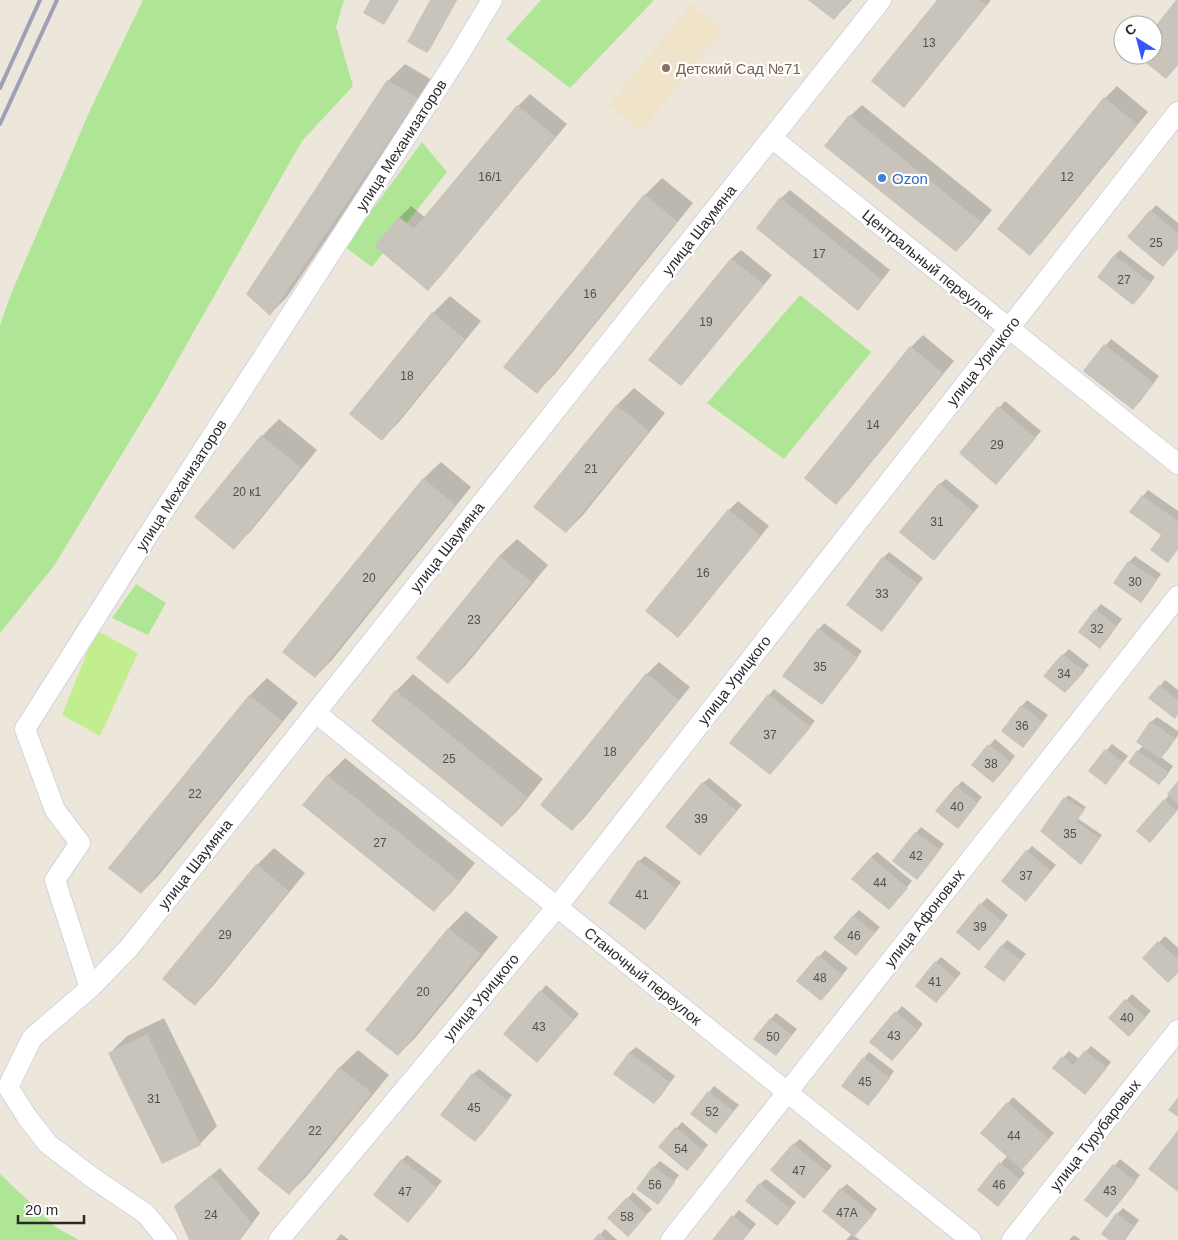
<svg xmlns="http://www.w3.org/2000/svg" width="1178" height="1240" font-family="Helvetica,sans-serif">
<style>
.education{fill:#efe4ca}
.green{fill:#aee695}
.pitch{fill:#c3ee90}
.shadow{fill:#0003}
.building{fill:#c8c3bb}
.lines{fill:none;stroke-linecap:round;stroke-linejoin:round}
.street-casing{stroke:#d0d3e3;stroke-width:22}
.street{stroke:#fff;stroke-width:20}
.rail{stroke:#9ea0b5;stroke-width:4}
.education-dot{fill:#8d6e63;stroke:#fff;stroke-width:2}
.shop-dot{fill:#3f7fe0;stroke:#fff;stroke-width:2}
.labels{text-anchor:middle;dominant-baseline:central;stroke-width:4.5;stroke-linejoin:round;paint-order:stroke}
.number-label{font-size:12px;fill:#52504e}
.education-label{font-size:15px;fill:#785e54;stroke:#fff;text-anchor:start}
.street-label{font-size:15px;fill:#2a2a2a;stroke:#fff}
.shop-label{font-size:15px;fill:#366cbe;stroke:#fff;text-anchor:start}
</style>
<rect width="100%" height="100%" fill="#ede6db"/>
<path class="education" d="M691,4L723,30L641,132L608,106Z"/>
<g class="green">
<path d="M143,0H344L336,27L353,86L302,141L159,393L54,566L0,633V325L11,294L91,108Z"/>
<path d="M541,0H654L570,88L506,39Z"/>
<path d="M422,142L447,172L372,267L345,247Z"/>
<path d="M800,295L871,352L784,459L707,403Z"/>
<path d="M136,584L166,603L148,635L112,618Z"/>
<path d="M0,1174L57,1228L79,1240H0Z"/>
</g>
<path class="pitch" d="M96,630L138,653L100,736L62,715Z"/>
<g class="shadow">
<path d="M432,0H457L430,49L427,52Z"/>
<path d="M810,0H852L834,19Z"/>
<path d="M938,0H991L913,97Z"/>
<path d="M405,64L434,81L287,297L270,314L388,81Z"/>
<path d="M1117,86L1148,112L1042,242L1030,254L1105,98Z"/>
<path d="M530,94L567,124L440,277L428,289L376,246L400,217L411,206L426,218L518,106Z"/>
<path d="M862,105L992,210L968,239L956,251L850,116Z"/>
<path d="M662,178L693,203L554,375L536,392L645,195Z"/>
<path d="M790,190L890,270L866,300L858,309L781,198Z"/>
<path d="M1156,205L1178,223V248L1128,237Z"/>
<path d="M741,250L772,275L689,376L681,385L650,360L732,258Z"/>
<path d="M1120,250L1155,277L1139,298L1114,256Z"/>
<path d="M450,296L481,321L399,422L382,439L351,414L433,313Z"/>
<path d="M923,335L954,361L848,491L836,503L911,347Z"/>
<path d="M1111,339L1159,376L1139,403L1085,370Z"/>
<path d="M634,388L665,413L583,515L566,532L535,506L617,405Z"/>
<path d="M1005,401L1041,431L1002,477L960,453Z"/>
<path d="M279,419L317,450L251,531L234,548L262,436Z"/>
<path d="M441,462L471,487L332,660L315,677L423,479Z"/>
<path d="M946,479L979,506L939,554L940,484Z"/>
<path d="M1148,490L1178,511V549L1168,562L1162,534L1143,496Z"/>
<path d="M738,501L769,526L687,627L678,636L647,611L729,510Z"/>
<path d="M517,539L548,565L465,666L448,683L499,556Z"/>
<path d="M889,552L923,578L888,624L848,604L883,558Z"/>
<path d="M1135,556L1161,574L1146,596L1141,601L1114,583L1129,562Z"/>
<path d="M1101,604L1122,619L1106,641L1096,610Z"/>
<path d="M824,623L862,651L827,698L819,629Z"/>
<path d="M1069,649L1089,665L1070,686L1063,655Z"/>
<path d="M659,662L690,687L584,818L572,830L647,674Z"/>
<path d="M413,674L543,779L519,809L502,826L372,721L396,691Z"/>
<path d="M267,678L298,703L158,876L141,893L110,868L250,695Z"/>
<path d="M1165,680L1178,690V714L1150,698Z"/>
<path d="M774,689L815,721L775,768L769,695Z"/>
<path d="M1027,700L1048,715L1029,740L1022,706Z"/>
<path d="M1157,717L1178,731V735L1167,751L1161,757L1173,766L1165,778L1159,783L1138,751L1144,745L1151,722Z"/>
<path d="M995,739L1015,756L999,776L973,765Z"/>
<path d="M1112,744L1128,756L1106,783L1090,770Z"/>
<path d="M345,758L475,863L451,893L434,910L304,805L328,775Z"/>
<path d="M709,778L742,805L706,848L703,783Z"/>
<path d="M962,781L982,797L963,821L937,811Z"/>
<path d="M1178,783V809L1156,835L1165,800Z"/>
<path d="M1068,795L1086,807L1077,818L1102,835L1081,864L1042,830Z"/>
<path d="M921,827L944,844L923,872L917,878L894,861L916,833Z"/>
<path d="M1032,846L1056,865L1031,894L1027,851Z"/>
<path d="M274,848L305,873L212,987L195,1004L257,865Z"/>
<path d="M877,852L912,881L894,903L871,857Z"/>
<path d="M645,856L681,882L651,923L645,929L639,861Z"/>
<path d="M987,898L1008,915L985,944L981,904Z"/>
<path d="M859,910L880,927L861,949L853,916Z"/>
<path d="M466,911L498,937L415,1038L398,1055L367,1030L449,928Z"/>
<path d="M1165,936L1178,948V971L1144,958Z"/>
<path d="M1007,940L1026,954L1009,975L986,966Z"/>
<path d="M825,950L848,968L827,994L798,981Z"/>
<path d="M941,957L961,973L942,996L936,962Z"/>
<path d="M546,985L579,1014L542,1056L505,1034Z"/>
<path d="M1132,994L1151,1011L1135,1029L1110,1018Z"/>
<path d="M902,1006L923,1024L898,1054L871,1042Z"/>
<path d="M776,1013L797,1029L776,1055L771,1019Z"/>
<path d="M164,1018L217,1126L200,1144L110,1053L127,1036Z"/>
<path d="M1091,1046L1111,1062L1090,1088L1054,1068L1069,1051L1079,1059Z"/>
<path d="M636,1047L675,1076L660,1097L654,1103L615,1073L630,1052Z"/>
<path d="M358,1050L389,1075L306,1177L289,1194L258,1169L340,1067Z"/>
<path d="M869,1052L894,1071L874,1099L864,1058Z"/>
<path d="M479,1069L512,1095L481,1135L473,1074Z"/>
<path d="M714,1086L739,1105L716,1132L692,1114Z"/>
<path d="M1013,1097L1054,1133L1021,1169L1025,1173L1003,1200L979,1190L1007,1156L1008,1103Z"/>
<path d="M682,1122L708,1145L692,1163L660,1147Z"/>
<path d="M800,1139L832,1166L810,1191L794,1144Z"/>
<path d="M407,1155L442,1181L408,1222L402,1160Z"/>
<path d="M1120,1159L1140,1175L1112,1211L1086,1200Z"/>
<path d="M660,1161L679,1175L663,1197L638,1189L654,1167Z"/>
<path d="M220,1168L260,1213L240,1240H190L185,1198Z"/>
<path d="M766,1179L796,1202L777,1225L760,1184Z"/>
<path d="M847,1184L877,1209L854,1236L860,1240H846L852,1234L841,1189Z"/>
<path d="M633,1192L652,1209L633,1229L628,1198Z"/>
<path d="M1123,1208L1139,1220L1125,1240H1111L1102,1233L1117,1214Z"/>
<path d="M739,1210L756,1224L743,1240H714Z"/>
<path d="M605,1229L617,1240H595Z"/>
<path d="M341,1234L349,1240H336Z"/>
<path d="M1074,1235L1081,1240H1069Z"/>
</g>
<g class="building">
<path d="M370,0H399L384,25L363,13Z"/>
<path d="M430,0H457L427,53L407,42Z"/>
<path d="M808,0H850L834,20Z"/>
<path d="M937,0H980L987,5L904,108L871,81Z"/>
<path d="M1176,0H1178V65L1166,79L1136,55H1153V29Z"/>
<path d="M387,80L418,98L270,316L246,294Z"/>
<path d="M1104,97L1137,124L1030,256L997,229Z"/>
<path d="M517,105L556,137L428,291L374,246L399,217L414,229Z"/>
<path d="M849,115L981,222L956,252L824,146Z"/>
<path d="M644,194L677,221L537,394L503,367Z"/>
<path d="M780,197L882,280L858,311L756,228Z"/>
<path d="M1150,210L1178,233V249L1163,267L1127,237Z"/>
<path d="M1114,255L1151,283L1133,305L1097,277Z"/>
<path d="M731,258L764,285L681,386L648,360Z"/>
<path d="M432,312L465,339L382,441L349,414Z"/>
<path d="M1104,344L1154,383L1133,410L1083,371Z"/>
<path d="M910,346L943,373L836,505L804,478Z"/>
<path d="M616,405L649,431L566,533L533,507Z"/>
<path d="M998,406L1036,438L996,485L959,453Z"/>
<path d="M261,435L301,468L234,550L194,517Z"/>
<path d="M423,478L455,505L315,678L282,652Z"/>
<path d="M939,483L974,512L934,561L899,532Z"/>
<path d="M1142,495L1178,521V549L1168,563L1150,550L1161,535L1129,512Z"/>
<path d="M728,509L761,536L678,638L645,611Z"/>
<path d="M499,556L532,582L448,684L416,658Z"/>
<path d="M882,557L918,584L882,632L846,605Z"/>
<path d="M1128,561L1157,580L1141,603L1113,583Z"/>
<path d="M1095,609L1117,626L1100,649L1078,632Z"/>
<path d="M818,628L858,658L822,705L782,676Z"/>
<path d="M1062,654L1085,671L1065,693L1043,676Z"/>
<path d="M646,673L679,700L572,831L540,805Z"/>
<path d="M1159,685L1178,700V715L1175,719L1148,698Z"/>
<path d="M395,690L527,797L502,827L371,721Z"/>
<path d="M768,694L811,727L770,775L729,743Z"/>
<path d="M249,695L282,721L141,894L108,868Z"/>
<path d="M1021,705L1043,722L1023,748L1001,731Z"/>
<path d="M1150,721L1175,738L1161,759L1136,742Z"/>
<path d="M988,744L1011,762L993,783L971,765Z"/>
<path d="M1105,749L1123,762L1106,785L1088,771Z"/>
<path d="M1137,750L1168,772L1159,785L1128,763Z"/>
<path d="M327,775L459,881L434,912L302,805Z"/>
<path d="M1178,781V804L1167,794Z"/>
<path d="M702,782L737,811L700,856L665,827Z"/>
<path d="M956,786L978,803L958,829L935,811Z"/>
<path d="M1064,797L1085,810L1076,821L1100,838L1081,865L1040,831Z"/>
<path d="M1164,799L1177,811L1150,843L1136,831Z"/>
<path d="M915,832L940,850L917,880L892,861Z"/>
<path d="M1026,850L1051,871L1026,902L1001,881Z"/>
<path d="M871,857L908,888L889,910L851,879Z"/>
<path d="M638,860L676,888L645,930L608,903Z"/>
<path d="M256,864L289,891L195,1006L162,979Z"/>
<path d="M980,903L1003,922L979,951L956,932Z"/>
<path d="M853,915L875,933L856,956L833,938Z"/>
<path d="M448,928L481,954L398,1056L365,1030Z"/>
<path d="M1158,941L1178,959V973L1168,983L1142,958Z"/>
<path d="M1001,945L1021,960L1004,982L984,967Z"/>
<path d="M818,955L843,975L821,1001L796,981Z"/>
<path d="M935,961L956,979L936,1003L915,986Z"/>
<path d="M540,990L574,1020L537,1063L503,1034Z"/>
<path d="M1125,999L1146,1017L1129,1037L1108,1018Z"/>
<path d="M895,1011L918,1031L892,1061L869,1042Z"/>
<path d="M770,1018L792,1035L776,1056L753,1039Z"/>
<path d="M147,1034L201,1145L162,1164L108,1053Z"/>
<path d="M1085,1050L1107,1068L1085,1095L1052,1068L1062,1056L1073,1065Z"/>
<path d="M629,1052L670,1082L654,1104L613,1074Z"/>
<path d="M863,1057L890,1078L868,1106L841,1086Z"/>
<path d="M339,1067L372,1093L289,1195L257,1169Z"/>
<path d="M472,1073L508,1101L475,1142L440,1115Z"/>
<path d="M708,1091L734,1111L716,1134L690,1114Z"/>
<path d="M1178,1097V1117L1168,1110Z"/>
<path d="M1007,1102L1049,1139L1022,1170L980,1133Z"/>
<path d="M675,1127L704,1151L687,1171L658,1147Z"/>
<path d="M1178,1130V1192L1148,1169Z"/>
<path d="M793,1143L827,1172L804,1199L770,1170Z"/>
<path d="M401,1159L437,1188L408,1223L373,1195Z"/>
<path d="M999,1162L1020,1179L998,1207L977,1190Z"/>
<path d="M1113,1164L1136,1182L1107,1218L1084,1200Z"/>
<path d="M653,1166L675,1182L658,1205L636,1189Z"/>
<path d="M211,1175L252,1223L239,1240H189L174,1206Z"/>
<path d="M759,1183L791,1209L777,1226L745,1201Z"/>
<path d="M840,1188L873,1215L854,1237L822,1211Z"/>
<path d="M627,1197L647,1215L628,1237L607,1218Z"/>
<path d="M1116,1213L1134,1226L1124,1240H1109L1101,1234Z"/>
<path d="M732,1215L751,1230L743,1240H712Z"/>
<path d="M599,1233L606,1240H593Z"/>
</g>
<g class="lines">
<defs>
<g id="street">
<path d="M772,138L1178,464"/>
<path d="M316,713L971,1240"/>
<path d="M90,988L55,880L80,843L55,810L25,729L137,552L457,58L492,0"/>
<path d="M167,1240L146,1214L93,1178L48,1144L27,1117L8,1087L32,1038L90,988L128,949L881,0"/>
<path d="M279,1240L557,907L1178,112"/>
<path d="M671,1240L1178,596"/>
<path d="M1012,1240L1178,1030"/>
</g>
</defs>
<use href="#street" class="street-casing"/>
<use href="#street" class="street"/>
<g class="rail">
<path d="M0,88L40,0"/>
<path d="M0,124L57,0"/>
</g>
</g>
<circle class="education-dot" cx="666" cy="68" r="5"/>
<circle class="shop-dot" cx="882" cy="178" r="5"/>
<g class="labels">
<g class="number-label">
<text x="929" y="43">13</text>
<text x="490" y="177">16/1</text>
<text x="1067" y="177">12</text>
<text x="1156" y="243">25</text>
<text x="819" y="254">17</text>
<text x="1124" y="280">27</text>
<text x="590" y="294">16</text>
<text x="706" y="322">19</text>
<text x="407" y="376">18</text>
<text x="873" y="425">14</text>
<text x="997" y="445">29</text>
<text x="591" y="469">21</text>
<text x="247" y="492">20 к1</text>
<text x="937" y="522">31</text>
<text x="703" y="573">16</text>
<text x="369" y="578">20</text>
<text x="1135" y="582">30</text>
<text x="882" y="594">33</text>
<text x="474" y="620">23</text>
<text x="1097" y="629">32</text>
<text x="820" y="667">35</text>
<text x="1064" y="674">34</text>
<text x="1022" y="726">36</text>
<text x="770" y="735">37</text>
<text x="610" y="752">18</text>
<text x="449" y="759">25</text>
<text x="991" y="764">38</text>
<text x="195" y="794">22</text>
<text x="957" y="807">40</text>
<text x="701" y="819">39</text>
<text x="1070" y="834">35</text>
<text x="380" y="843">27</text>
<text x="916" y="856">42</text>
<text x="1026" y="876">37</text>
<text x="880" y="883">44</text>
<text x="642" y="895">41</text>
<text x="980" y="927">39</text>
<text x="225" y="935">29</text>
<text x="854" y="936">46</text>
<text x="820" y="978">48</text>
<text x="935" y="982">41</text>
<text x="423" y="992">20</text>
<text x="1127" y="1018">40</text>
<text x="539" y="1027">43</text>
<text x="894" y="1036">43</text>
<text x="773" y="1037">50</text>
<text x="865" y="1082">45</text>
<text x="154" y="1099">31</text>
<text x="474" y="1108">45</text>
<text x="712" y="1112">52</text>
<text x="315" y="1131">22</text>
<text x="1014" y="1136">44</text>
<text x="681" y="1149">54</text>
<text x="799" y="1171">47</text>
<text x="655" y="1185">56</text>
<text x="999" y="1185">46</text>
<text x="1110" y="1191">43</text>
<text x="405" y="1192">47</text>
<text x="847" y="1213">47А</text>
<text x="211" y="1215">24</text>
<text x="627" y="1217">58</text>
</g>
<g class="education-label">
<text x="676" y="68">Детский Сад №71</text>
</g>
<g class="street-label">
<text transform="translate(401 145) rotate(-57)">улица Механизаторов</text>
<text transform="translate(699 230) rotate(-52)">улица Шаумяна</text>
<text transform="translate(928 264) rotate(39)">Центральный переулок</text>
<text transform="translate(983 361) rotate(-52)">улица Урицкого</text>
<text transform="translate(181 485) rotate(-57)">улица Механизаторов</text>
<text transform="translate(447 547) rotate(-52)">улица Шаумяна</text>
<text transform="translate(734 680) rotate(-52)">улица Урицкого</text>
<text transform="translate(195 864) rotate(-52)">улица Шаумяна</text>
<text transform="translate(924 918) rotate(-52)">улица Афоновых</text>
<text transform="translate(643 976) rotate(39)">Станочный переулок</text>
<text transform="translate(481 997) rotate(-50)">улица Урицкого</text>
<text transform="translate(1095 1135) rotate(-52)">улица Турубаровых</text>
</g>
<g class="shop-label">
<text x="892" y="178">Ozon</text>
</g>
</g>
<g transform="translate(1138 40) rotate(324)"><circle r="24" fill="#ffffff" stroke="#aaaaaa"/>
<path d="M0-4L9 19L0 12L-9 19Z" fill="#3654ff"/>
<text y="-8" font-size="14" font-weight="bold" text-anchor="middle" fill="#2a2a2a">С</text>
</g>
<path d="M18 1215v8h66v-8" fill="none" stroke="#2a2a2a" stroke-width="2.5"/>
<text x="25" y="1215" font-size="15" fill="#2a2a2a" stroke="#ffffff" stroke-width="4" paint-order="stroke">20 m</text>
</svg>
